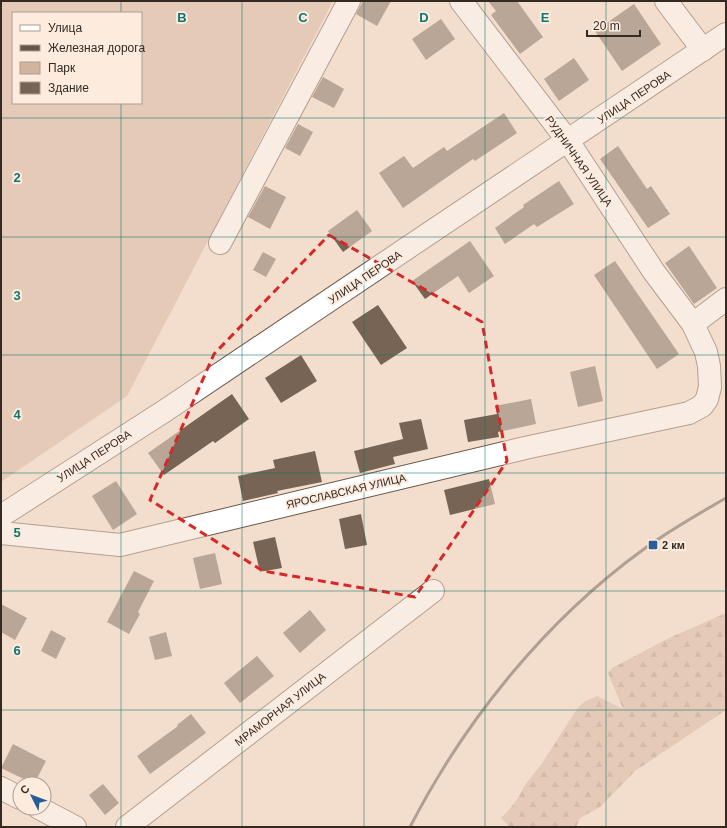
<svg xmlns="http://www.w3.org/2000/svg" width="727" height="828" font-family="Arial,sans-serif">
<style>
.green{fill:#d2b49d;fill-rule:evenodd}
.forest{fill:url(#forest-firs)}
.building{fill:#776454}
.lines{fill:none;stroke-linecap:round;stroke-linejoin:round}
.minor-casing{stroke:#6a5748;stroke-width:24}
.major-casing{stroke:#6a5748;stroke-width:24}
.minor{stroke:#fff;stroke-width:22}
.major{stroke:#fff;stroke-width:22}
.rail{stroke:#61554c;stroke-width:3}
.marked{fill:none;stroke:#d62828;stroke-width:3;stroke-dasharray:8 5;stroke-linejoin:round}
.grid{fill:none;stroke:#0f766e;stroke-width:1;stroke-opacity:0.55}
.poi-dot{fill:#285e97;stroke:#fdebdd;stroke-width:1.5}
.labels{text-anchor:middle;dominant-baseline:central;stroke-width:4;stroke-linejoin:round;paint-order:stroke}
.street-label{font-size:11px;fill:#332a24;stroke:#fdebdd}
.poi-label{font-size:11px;font-weight:bold;fill:#332a24;stroke:#fdebdd;text-anchor:start}
.grid-label{font-size:13px;text-anchor:middle;font-weight:bold;fill:#0f766e;stroke:#fdebdd;stroke-width:4;stroke-linejoin:round;paint-order:stroke}
</style>
<defs>
<pattern id="forest-firs" width="22" height="20" patternUnits="userSpaceOnUse"><rect width="22" height="20" fill="#d2b49d"/><path d="M5 1l3.5 6h-7zM16 11l3.5 6h-7z" fill="#ab9380"/></pattern>
</defs>
<rect width="100%" height="100%" fill="#f3ddcc"/>
<path class="green" d="M1,1H333L127,396L1,482ZM13,13H141V103H13Z"/>
<path class="forest" d="M726,613V710L635,771L600,807L580,818L576,827H510L501,818L509,810L518,798L525,785L543,762L577,709L584,702L597,696L623,709L608,673L612,668L669,638Z"/>
<g class="building">
<path d="M363,1H391L377,26L356,14Z"/>
<path d="M488,1H517L543,37L520,54L491,15L496,11Z"/>
<path d="M634,4L661,44L622,71L595,31Z"/>
<path d="M441,19L455,39L426,60L412,39Z"/>
<path d="M574,58L589,80L559,101L544,79Z"/>
<path d="M323,77L344,89L334,108L312,97Z"/>
<path d="M504,113L517,133L475,161L473,159L403,208L379,173L404,156L413,168L444,147L447,151Z"/>
<path d="M298,124L313,132L300,156L285,148Z"/>
<path d="M618,146L647,189L651,186L670,214L648,228L600,159Z"/>
<path d="M559,181L574,204L537,227L534,224L505,244L495,228L524,207L523,205Z"/>
<path d="M265,186L286,197L270,229L248,217Z"/>
<path d="M357,210L372,231L343,252L328,231Z"/>
<path d="M470,241L494,276L469,293L458,276L425,299L412,281Z"/>
<path d="M689,246L717,288L694,304L665,263Z"/>
<path d="M263,252L276,259L266,277L253,270Z"/>
<path d="M615,261L679,354L657,369L594,275Z"/>
<path d="M378,305L407,348L381,365L352,322Z"/>
<path d="M301,355L317,381L281,403L265,378Z"/>
<path d="M595,366L603,401L578,407L570,372Z"/>
<path d="M232,394L249,419L215,443L213,441L164,475L148,453Z"/>
<path d="M531,399L536,424L498,432L499,437L468,442L464,420L497,414L495,406Z"/>
<path d="M421,419L428,449L393,457L395,464L360,473L354,451L403,439L399,423Z"/>
<path d="M315,451L322,482L277,491L278,493L243,501L238,476L275,468L273,460Z"/>
<path d="M489,479L495,504L450,515L444,490Z"/>
<path d="M116,481L137,514L113,530L92,496Z"/>
<path d="M361,514L367,545L345,549L339,519Z"/>
<path d="M275,537L282,568L260,572L253,542Z"/>
<path d="M215,553L222,584L200,589L193,558Z"/>
<path d="M134,571L154,581L138,612L140,614L129,634L107,622Z"/>
<path d="M1,604L27,618L15,640L1,632Z"/>
<path d="M310,610L326,630L300,653L283,633Z"/>
<path d="M51,630L66,638L56,659L41,651Z"/>
<path d="M166,632L172,656L155,660L149,637Z"/>
<path d="M257,656L274,676L240,703L224,683Z"/>
<path d="M191,714L206,733L150,774L137,756L178,726L177,725Z"/>
<path d="M13,744L46,761L34,784L1,768Z"/>
<path d="M103,784L119,803L105,815L89,795Z"/>
</g>
<g class="lines">
<defs>
<g id="minor">
<path d="M666,1L703,50"/>
<path d="M220,243L349,1"/>
<path d="M693,324L726,299"/>
<path d="M1,533L120,545L525,448L689,413L702,406L707,399L710,387L709,366L706,352L693,324L654,272L568,141L461,1"/>
<path d="M1,788L20,798"/>
<path d="M39,808L75,827"/>
<path d="M127,827L433,591"/>
</g>
<path id="major" d="M1,516L163,412L726,34"/>
</defs>
<use href="#minor" class="minor-casing"/>
<use href="#major" class="major-casing"/>
<use href="#minor" class="minor"/>
<use href="#major" class="major"/>
<path class="rail" d="M410,827C465,720 546,620 644,549C670,530 698,514 726,498"/>
</g>
<path d="M0 0H727V828H0ZM329,235L482,322L507,461L415,597L263,571L150,500L214,354Z" fill="#f3ddcc" fill-opacity=".55" fill-rule="evenodd"/>
<path class="marked" d="M329,235L482,322L507,461L415,597L263,571L150,500L214,354Z"/>
<path class="grid" d="M121,1V13M242,1V827M364,1V827M485,1V827M606,1V827M121,103V827M1,118H726M1,237H726M1,355H726M1,473H726M1,591H726M1,710H726"/>
<rect class="poi-dot" x="648" y="540" width="10" height="10" rx="2"/>
<g class="labels">
<g class="street-label">
<text transform="translate(634 97) rotate(-34)">УЛИЦА ПЕРОВА</text>
<text transform="translate(579 161) rotate(55)">РУДНИЧНАЯ УЛИЦА</text>
<text transform="translate(365 277) rotate(-34)">УЛИЦА ПЕРОВА</text>
<text transform="translate(94 456) rotate(-33)">УЛИЦА ПЕРОВА</text>
<text transform="translate(346 491) rotate(-13)">ЯРОСЛАВСКАЯ УЛИЦА</text>
<text transform="translate(280 709) rotate(-38)">МРАМОРНАЯ УЛИЦА</text>
</g>
<g class="poi-label">
<text x="662" y="545">2 км</text>
</g>
</g>
<g class="grid-label">
<text x="182" y="22">B</text>
<text x="303" y="22">C</text>
<text x="424" y="22">D</text>
<text x="545" y="22">E</text>
<text x="17" y="182">2</text>
<text x="17" y="300">3</text>
<text x="17" y="419">4</text>
<text x="17" y="537">5</text>
<text x="17" y="655">6</text>
</g>
<rect width="727" height="828" fill="none" stroke="#332a24" stroke-width="4"/>
<rect x="12" y="12" width="130" height="92" fill="#fdebdd" stroke="#ac9e93"/>
<rect x="20" y="25" width="20" height="6" fill="#ffffff" stroke="#ac9e93"/>
<text x="48" y="32" font-size="12" fill="#332a24">Улица</text>
<rect x="20" y="45" width="20" height="6" fill="#61554c" stroke="#ac9e93"/>
<text x="48" y="52" font-size="12" fill="#332a24">Железная дорога</text>
<rect x="20" y="62" width="20" height="12" fill="#d2b49d" stroke="#ac9e93"/>
<text x="48" y="72" font-size="12" fill="#332a24">Парк</text>
<rect x="20" y="82" width="20" height="12" fill="#776454" stroke="#ac9e93"/>
<text x="48" y="92" font-size="12" fill="#332a24">Здание</text>
<g transform="translate(32 796) rotate(312)"><circle r="19" fill="#fdebdd" stroke="#ac9e93"/>
<path d="M0-3L7 15L0 10L-7 15Z" fill="#285e97"/>
<text y="-6" font-size="11" font-weight="bold" text-anchor="middle" fill="#332a24">С</text>
</g>
<path d="M587 30v6h53v-6" fill="none" stroke="#332a24" stroke-width="2"/>
<text x="593" y="30" font-size="12" fill="#332a24" stroke="#fdebdd" stroke-width="3" paint-order="stroke">20 m</text>
</svg>
